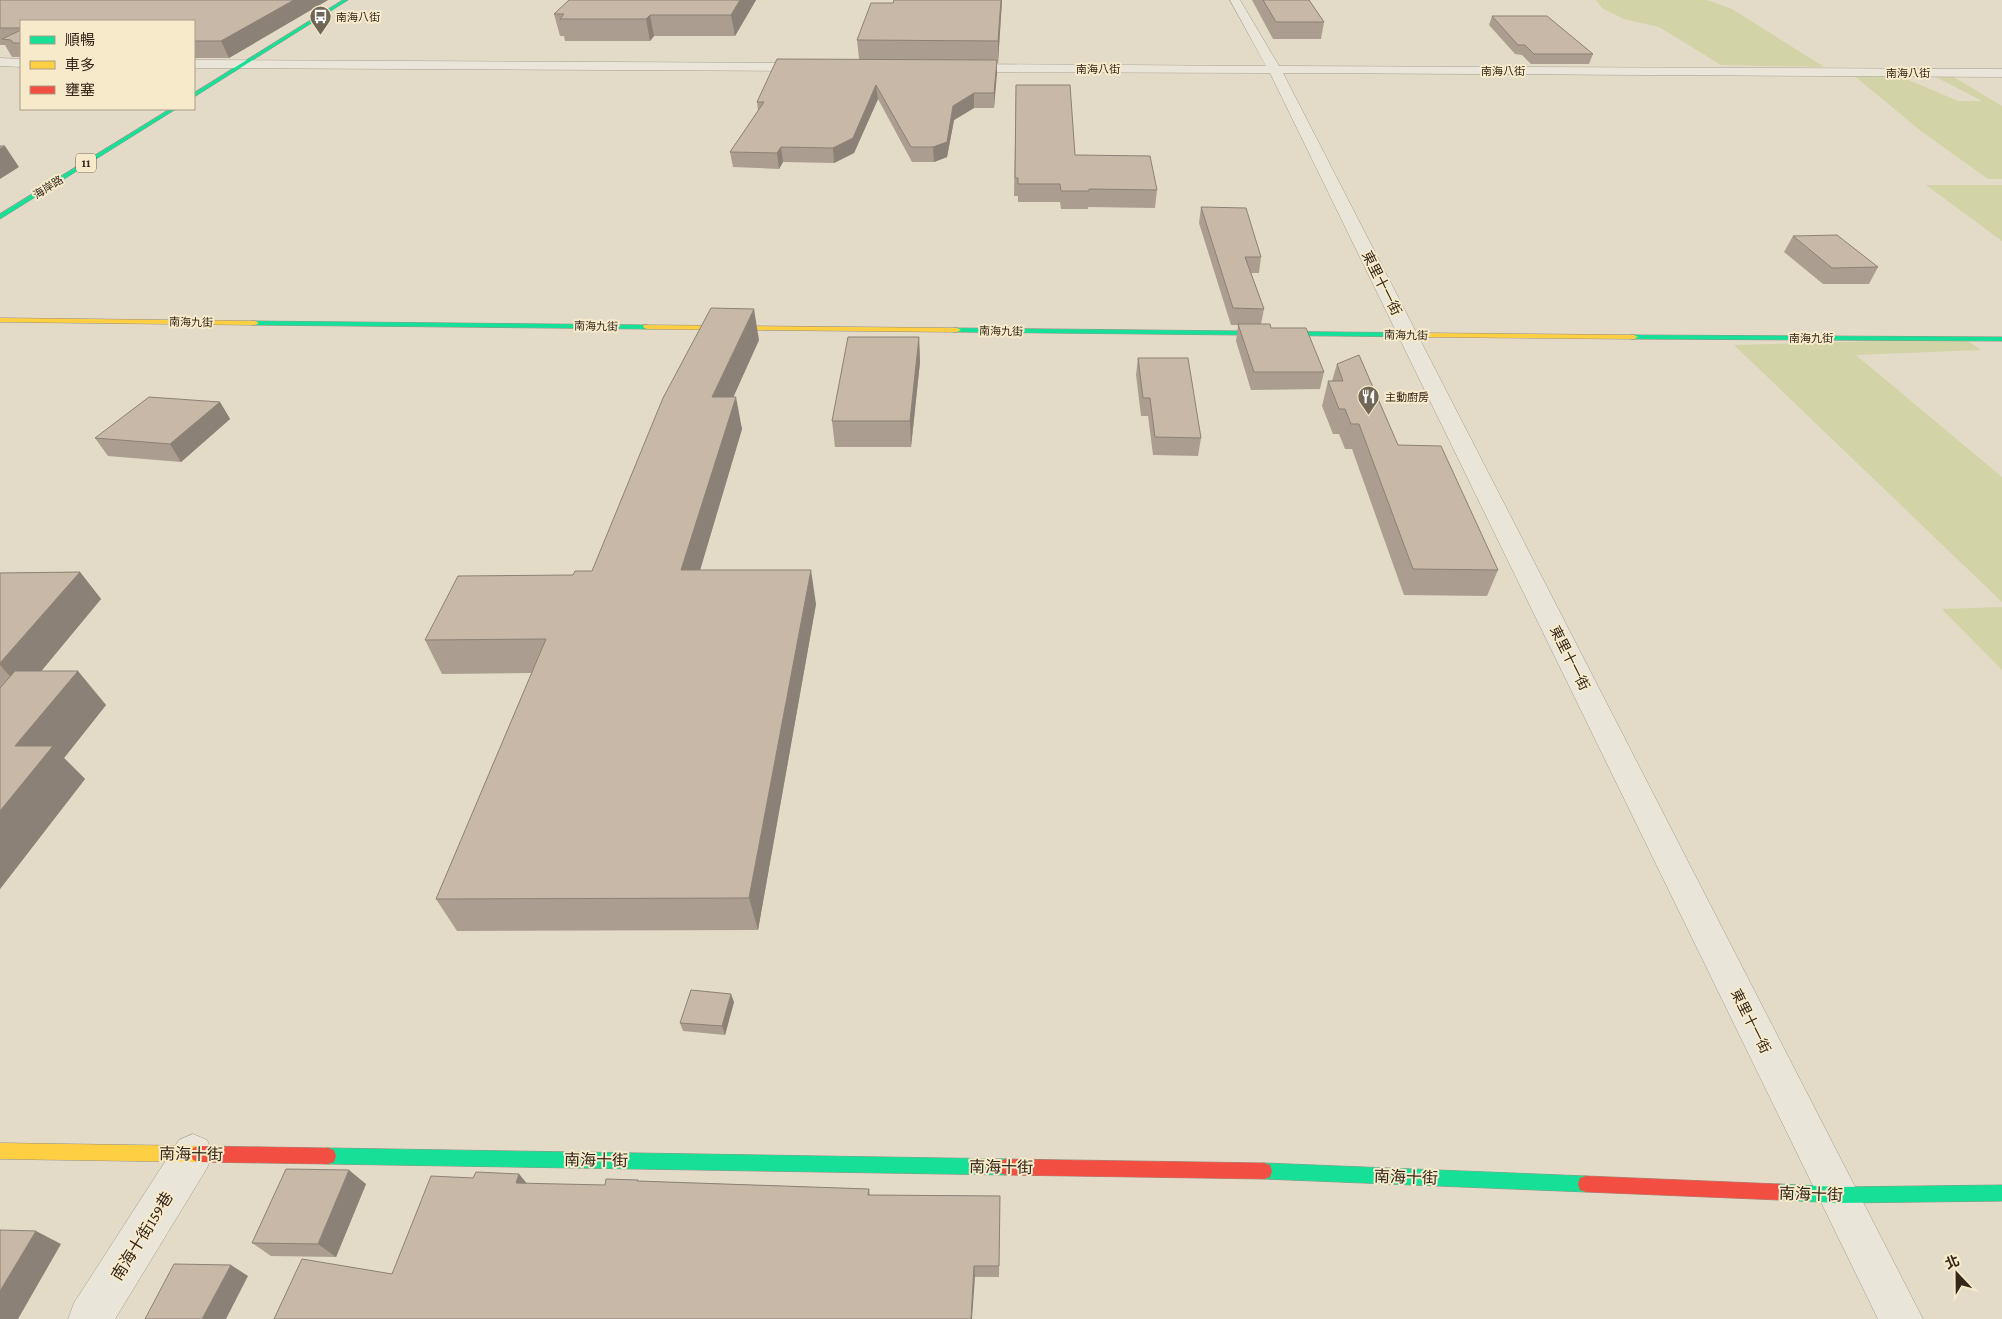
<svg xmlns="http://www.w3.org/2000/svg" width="2002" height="1319" font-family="'Crimson Pro','Noto Sans TC',serif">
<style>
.green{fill:#d3d3a8}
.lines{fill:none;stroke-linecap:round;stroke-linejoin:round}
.street-casing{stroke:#a79f91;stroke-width:1}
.fast-casing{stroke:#978f81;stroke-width:1}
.slow-casing{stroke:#978f81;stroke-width:1}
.jam-casing{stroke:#978f81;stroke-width:1}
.street{fill:#eae5d9;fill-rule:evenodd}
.fast{fill:#16e098;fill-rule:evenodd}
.slow{fill:#ffcf43;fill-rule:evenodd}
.jam{fill:#f24e42;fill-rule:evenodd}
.wall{fill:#ab9e90}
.shaded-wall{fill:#8b8176}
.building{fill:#c7b8a8;stroke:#8b8176}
.labels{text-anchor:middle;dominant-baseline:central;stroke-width:4;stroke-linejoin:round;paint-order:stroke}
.far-poi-label{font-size:11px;fill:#35271a;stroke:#f7eaca;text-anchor:start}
.far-street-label{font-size:11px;fill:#35271a;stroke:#f7eaca}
.shield{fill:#f7eaca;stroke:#6f624f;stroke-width:1}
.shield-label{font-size:12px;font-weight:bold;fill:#35271a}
.street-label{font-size:14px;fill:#35271a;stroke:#f7eaca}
.near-street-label{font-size:16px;fill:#35271a;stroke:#f7eaca}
</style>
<rect width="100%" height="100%" fill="#e3dbc7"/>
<g class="green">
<path d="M1596,0H1707L1732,9L1824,67L1721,65L1659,27L1624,19L1602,8Z"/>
<path d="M1852,74L1897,75L1958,101H1982L1932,75L1952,76L2002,106V179H1988L1921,131Z"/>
<path d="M1926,185H2002V241Z"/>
<path d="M1965,339L1981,350L1856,355L2002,477V602L1734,345Z"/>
<path d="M2002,607V670L1942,609Z"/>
</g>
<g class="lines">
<defs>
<g id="street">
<path d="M1230,0H1240L1279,66L2002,69V77L1283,73L1923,1319H1878L1270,73L960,72L954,68L960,64L1266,66Z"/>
<path d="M0,58L21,59V67L0,66Z"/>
<path d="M194,60L810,63L816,67L810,71L194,68Z"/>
<path d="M193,1134L207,1140L213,1154L207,1168L115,1319H68L74,1303L179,1140Z"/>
</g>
<g id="fast">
<path d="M343,0H348L194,97V93Z"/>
<path d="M170,109H176L0,219V214Z"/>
<path d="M252,321L647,325L651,327L647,329L255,325H252Z"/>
<path d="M954,328L1428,333L1432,335L1428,337L957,332H954Z"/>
<path d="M1631,335L2002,337V341L1634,339H1631Z"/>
<path d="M328,1148L1006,1159L1012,1161L1014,1167L1012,1173L1006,1175L328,1164L322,1162L320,1156L322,1150Z"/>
<path d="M1264,1163L1586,1176L1592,1178L1594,1184L1592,1190L1586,1192L1264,1179L1258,1177L1256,1171L1258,1165Z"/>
<path d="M1779,1184L1839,1187L2002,1185V1201L1839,1203L1779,1200L1773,1198L1771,1192L1773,1186Z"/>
</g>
<g id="slow">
<path d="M0,318L255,321L259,323L255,325L0,322Z"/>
<path d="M644,325L957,328L961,330L957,332L647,329L643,327Z"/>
<path d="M1425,333L1634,335L1638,337L1634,339L1428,337L1424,335Z"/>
<path d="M0,1143L199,1146L205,1148L207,1154L205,1160L199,1162L0,1159Z"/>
</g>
<g id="jam">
<path d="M199,1146L328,1148L334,1150L336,1156L334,1162L328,1164L199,1162L193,1160L191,1154L193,1148Z"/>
<path d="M1006,1159L1264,1163L1270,1165L1272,1171L1270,1177L1264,1179L1006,1175L1000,1173L998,1167L1000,1161Z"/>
<path d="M1586,1176L1779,1184L1785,1186L1787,1192L1785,1198L1779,1200L1586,1192L1580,1190L1578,1184L1580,1178Z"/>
</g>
</defs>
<use href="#street" class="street-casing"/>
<use href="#fast" class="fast-casing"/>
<use href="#slow" class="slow-casing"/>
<use href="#jam" class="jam-casing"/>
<use href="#street" class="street"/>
<use href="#fast" class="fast"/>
<use href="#slow" class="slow"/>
<use href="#jam" class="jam"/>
</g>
<g class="wall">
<path d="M0,0H328L229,58H194V21H21V57H12L5,45H0Z"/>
<path d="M756,0L735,36H654L650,41H565L564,36H560L554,14Z"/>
<path d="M1002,0L998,63H997L994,108H974L954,120L947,157L934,162H912L878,99L854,153L834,163L783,162L779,169L733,167L730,152L758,111L757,102L859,59L857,40L893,3Z"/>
<path d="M1252,0H1309L1324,22L1321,39H1273Z"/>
<path d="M1492,16L1593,54L1589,64H1531L1522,55L1515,54L1489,25Z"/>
<path d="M1016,85L1075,155L1157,190L1155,208L1088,207V209H1061L1060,202H1018V196H1014Z"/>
<path d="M1201,207L1261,257L1259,273H1251L1264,309L1261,324L1271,328L1324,372L1320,389L1251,390L1236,341L1238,325H1231L1199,223Z"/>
<path d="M1793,236L1878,267L1869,284H1823L1784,252Z"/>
<path d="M919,337L920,362L911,447H835L832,421Z"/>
<path d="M759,340L733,397L742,429L700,570L816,604L758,930L457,931L436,899L532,673L442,674L425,640L573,575L592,571Z"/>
<path d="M1138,358L1201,438L1198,456L1153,455L1148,416H1141L1136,375Z"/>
<path d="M1337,364L1398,445L1498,570L1487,596L1404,595L1352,449H1345L1339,434H1333L1322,406L1328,381H1332Z"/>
<path d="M220,402L230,419L181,462L108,456L95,438Z"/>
<path d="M80,572L101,599L41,671L106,705L64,758L85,779L0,889V573Z"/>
<path d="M734,1002L725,1035L683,1031L680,1023Z"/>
<path d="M519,1174L527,1184L605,1185L638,1180L639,1181L869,1189L870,1195L1000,1196L999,1277L392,1274L473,1178Z"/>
<path d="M366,1184L336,1257L271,1256L252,1243Z"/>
</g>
<g class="shaded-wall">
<path d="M294,0H328L229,58L221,41Z"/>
<path d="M740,0H756L735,36L731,15Z"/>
<path d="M1001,0H1002L998,63V41Z"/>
<path d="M650,15L654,36L650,41L646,19Z"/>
<path d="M997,60V74L994,108V93Z"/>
<path d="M876,85L878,99L854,153L834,163L833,148Z"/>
<path d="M974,93V108L954,120L947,157L934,162L933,147L953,106Z"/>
<path d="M5,146L19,167L0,179V149Z"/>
<path d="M781,147L783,162L779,169L777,153Z"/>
<path d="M754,309L759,340L719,429L712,397Z"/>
<path d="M919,337L920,362L911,447L910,421Z"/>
<path d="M736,397L742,429L690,604L681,570Z"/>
<path d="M220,402L230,419L181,462L170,444Z"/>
<path d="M811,570L816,604L758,930L749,898Z"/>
<path d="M80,572L101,599L24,692L0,665V663Z"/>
<path d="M78,671L106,705L64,758L85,779L0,889V811L15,746Z"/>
<path d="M731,994L734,1002L725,1035L722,1026Z"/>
<path d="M349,1170L366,1184L336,1257L318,1244Z"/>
<path d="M519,1174L529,1186L516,1183Z"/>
<path d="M36,1231L61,1244L18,1319H0V1291Z"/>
<path d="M231,1265L248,1276L226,1319H202Z"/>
<path d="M974,1266L975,1277L972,1319H971Z"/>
</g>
<g class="building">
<path d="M0,0H294L221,41H194V21H21V28H0Z"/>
<path d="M569,0H740L731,15H650L646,19H560L564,14H554Z"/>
<path d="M894,0H1001L998,41L857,40L871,3H893Z"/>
<path d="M1263,0H1309L1324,22H1276Z"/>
<path d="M1492,16H1547L1593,54H1534L1525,45H1518Z"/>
<path d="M21,30V43H13L11,40L2,39Z"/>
<path d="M777,59L997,60L994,93H974L953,106L947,142L933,147H911L876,85L853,138L833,148L781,147L777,153L730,152L764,102H757Z"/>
<path d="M1016,85H1070L1075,155L1150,156L1157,190L1089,189V191H1061L1060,184H1018V178H1015Z"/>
<path d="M0,146H5L0,149Z"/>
<path d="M1201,207L1246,208L1261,257H1245L1264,309L1233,308Z"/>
<path d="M1837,235L1878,267L1832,268L1793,236Z"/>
<path d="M711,308L754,309L712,397H736L681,570H811L749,898L436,899L546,639L425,640L458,576L573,575L575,571H592L663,398Z"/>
<path d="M1238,324H1270L1271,328H1306L1324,372H1254Z"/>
<path d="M848,337H919L910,421H832Z"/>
<path d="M1359,355L1398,445L1441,446L1498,570L1413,569L1359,424H1351L1345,409H1339L1328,381H1343L1337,364Z"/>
<path d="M1138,358H1188L1201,438L1155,437L1150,398H1143Z"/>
<path d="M149,397L220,402L170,444L95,438Z"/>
<path d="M80,572L0,663V573Z"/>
<path d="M15,671H78L15,746H53L0,811V688Z"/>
<path d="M691,990L731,994L722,1026L680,1023Z"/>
<path d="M286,1169L349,1170L318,1244L252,1243Z"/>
<path d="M476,1172L519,1174L516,1183L605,1185L606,1179L638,1180L637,1181L869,1189L868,1195L1000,1196L999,1266H974L971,1319H274L302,1259L392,1274L431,1176L473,1178Z"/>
<path d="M0,1230L36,1231L0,1291Z"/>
<path d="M174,1264L231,1265L202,1319H145Z"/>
</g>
<defs>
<symbol id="bus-pin" viewBox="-11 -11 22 30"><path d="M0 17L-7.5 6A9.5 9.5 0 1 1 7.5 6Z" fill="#726657" stroke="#f7eaca"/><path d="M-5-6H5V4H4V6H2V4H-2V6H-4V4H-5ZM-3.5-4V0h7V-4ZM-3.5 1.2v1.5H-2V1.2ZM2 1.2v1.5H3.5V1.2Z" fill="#fff"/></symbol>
<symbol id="restaurant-pin" viewBox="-11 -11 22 30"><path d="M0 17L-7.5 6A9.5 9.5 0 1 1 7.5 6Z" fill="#726657" stroke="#f7eaca"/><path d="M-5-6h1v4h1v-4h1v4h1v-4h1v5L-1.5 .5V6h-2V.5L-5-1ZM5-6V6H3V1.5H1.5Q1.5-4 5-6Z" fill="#fff"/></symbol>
</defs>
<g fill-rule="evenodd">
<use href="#bus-pin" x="308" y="4" width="25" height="34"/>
<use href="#restaurant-pin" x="1356" y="384" width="25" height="34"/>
</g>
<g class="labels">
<g class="far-poi-label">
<text x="336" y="17">南海八街</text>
<text x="1385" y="397">主動廚房</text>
</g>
<g class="far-street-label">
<text x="1098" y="69">南海八街</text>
<text x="1503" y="71">南海八街</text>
<text x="1908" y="73">南海八街</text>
<text transform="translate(48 187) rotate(-32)">海岸路</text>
<text transform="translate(191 322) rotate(1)">南海九街</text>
<text transform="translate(596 326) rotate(1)">南海九街</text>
<text transform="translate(1001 331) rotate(1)">南海九街</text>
<text transform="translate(1406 335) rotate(1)">南海九街</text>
<text x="1811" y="338">南海九街</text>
</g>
<rect class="shield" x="76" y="153.5" width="20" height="19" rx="4"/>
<g class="shield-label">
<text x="86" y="163">11</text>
</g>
<g class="street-label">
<text transform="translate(1382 283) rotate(63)">東里十一街</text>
<text transform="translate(1570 658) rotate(63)">東里十一街</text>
<text transform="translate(1751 1021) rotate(63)">東里十一街</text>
</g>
<g class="near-street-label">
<text transform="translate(191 1154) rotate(1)">南海十街</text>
<text transform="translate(596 1160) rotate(1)">南海十街</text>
<text transform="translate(1001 1167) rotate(1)">南海十街</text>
<text transform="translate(1406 1177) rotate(2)">南海十街</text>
<text transform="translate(1811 1194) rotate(2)">南海十街</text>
<text transform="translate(142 1236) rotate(-58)">南海十街159巷</text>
</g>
</g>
<rect x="20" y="20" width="175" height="90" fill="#f7eaca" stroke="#a99c84"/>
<rect x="30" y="36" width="25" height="8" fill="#16e098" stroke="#a99c84"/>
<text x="65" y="45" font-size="15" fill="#35271a">順暢</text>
<rect x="30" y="61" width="25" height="8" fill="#ffcf43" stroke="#a99c84"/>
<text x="65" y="70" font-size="15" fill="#35271a">車多</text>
<rect x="30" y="86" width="25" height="8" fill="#f24e42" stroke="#a99c84"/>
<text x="65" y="95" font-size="15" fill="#35271a">壅塞</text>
<g transform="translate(1957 1274) rotate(338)" stroke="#f7eaca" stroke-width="4" paint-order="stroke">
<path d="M0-4L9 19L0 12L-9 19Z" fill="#35271a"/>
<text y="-8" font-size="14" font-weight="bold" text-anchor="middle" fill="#35271a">北</text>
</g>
</svg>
